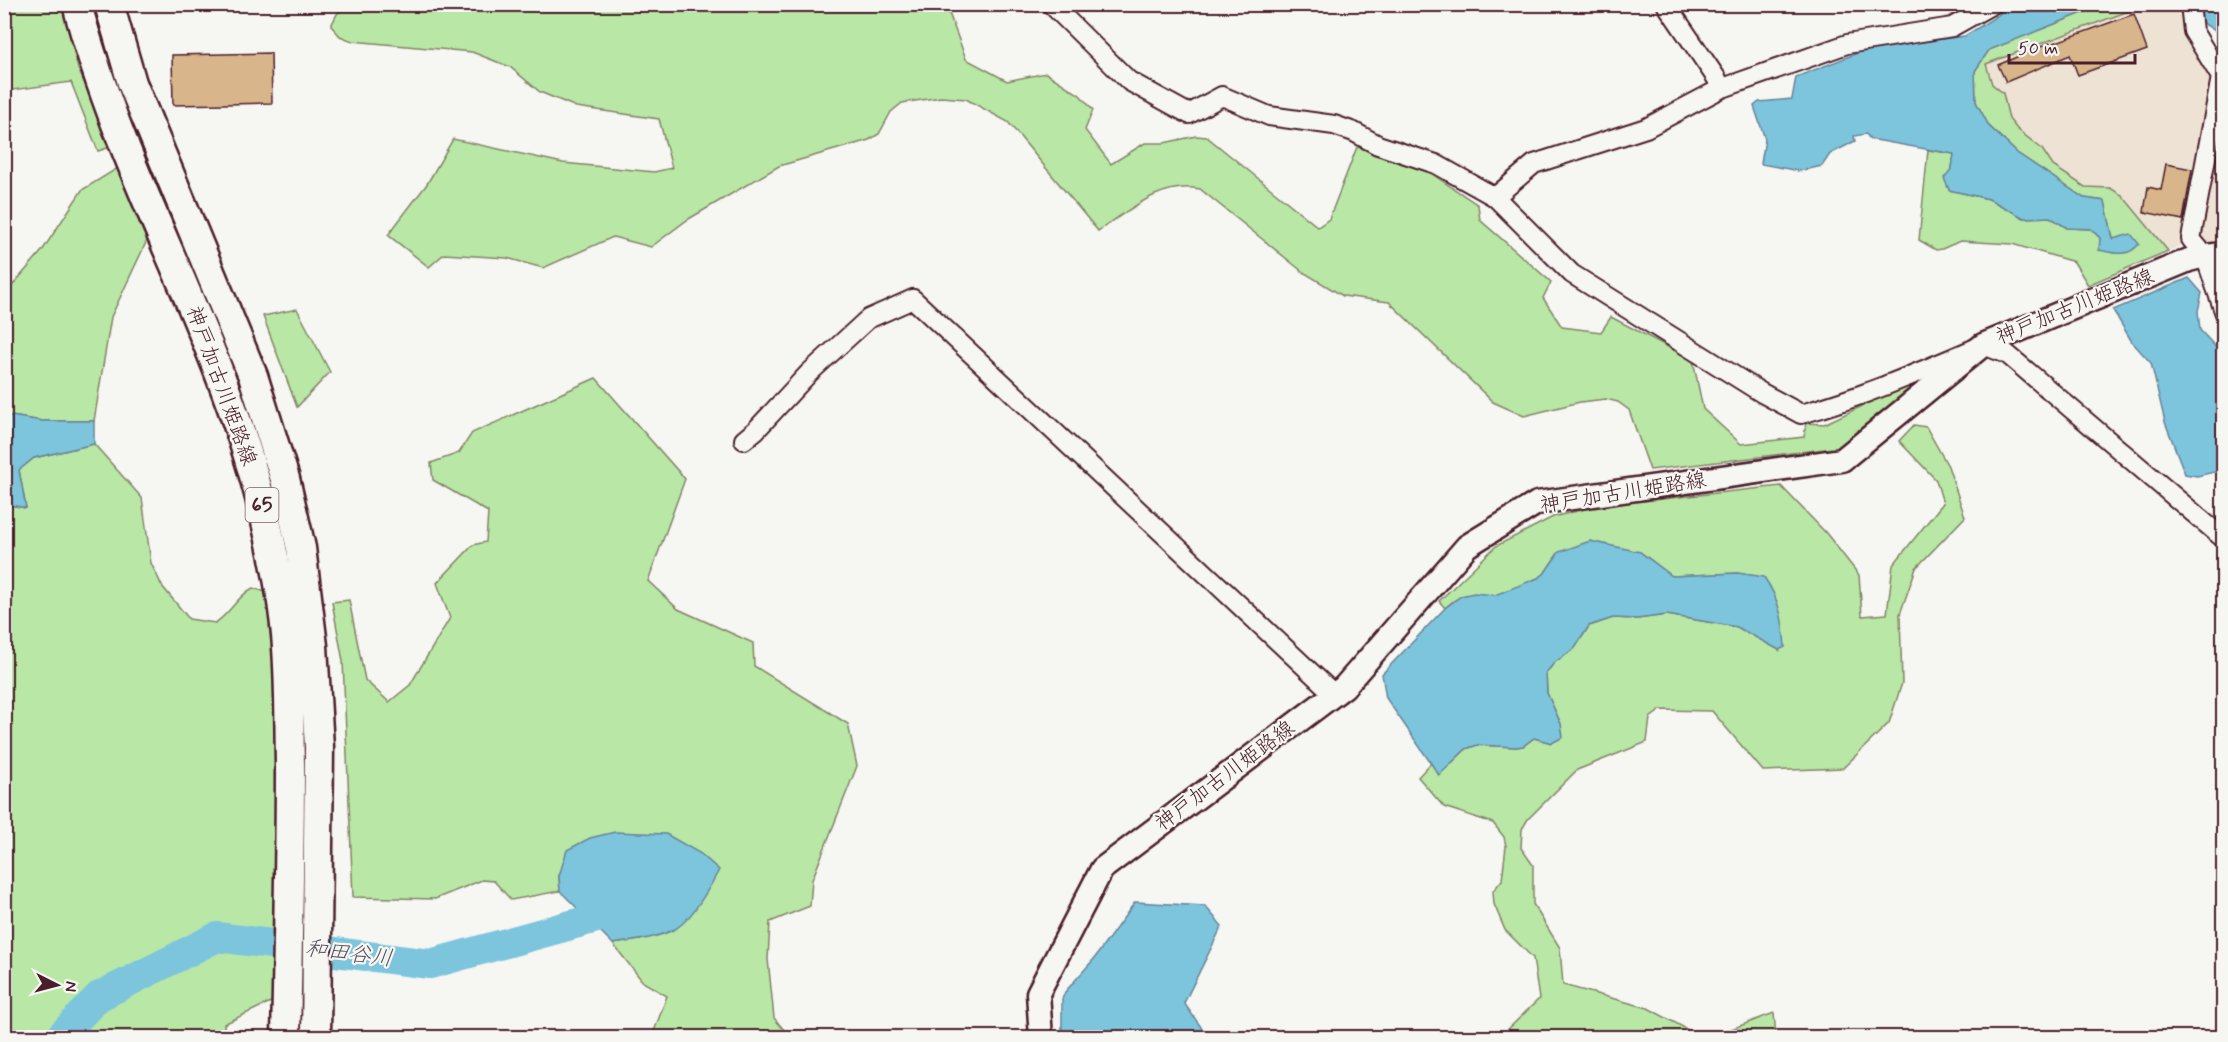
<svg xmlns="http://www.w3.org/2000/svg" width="2228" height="1042" font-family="Mynerve,'Klee One',sans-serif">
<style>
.built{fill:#ede2d3}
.green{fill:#b9e7a5;stroke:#828368;stroke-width:1.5}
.water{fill:#7cc5dd;stroke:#688396;stroke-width:1.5}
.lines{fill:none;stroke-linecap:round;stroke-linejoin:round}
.river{stroke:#7cc5dd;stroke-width:30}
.building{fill:#d8b58a;stroke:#4a1f2b;stroke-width:1.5}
.minor-casing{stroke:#4a1f2b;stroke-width:22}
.tertiary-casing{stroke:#4a1f2b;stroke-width:27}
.primary-casing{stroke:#4a1f2b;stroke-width:33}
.minor{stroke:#f6f6f2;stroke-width:18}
.tertiary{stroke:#f6f6f2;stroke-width:22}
.primary{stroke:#f6f6f2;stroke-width:28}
.labels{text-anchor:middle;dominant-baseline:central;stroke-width:4.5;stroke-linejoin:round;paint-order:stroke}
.shield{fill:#f6f6f2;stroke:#7e6067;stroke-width:1.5}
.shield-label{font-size:20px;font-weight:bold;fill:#4a1f2b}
.street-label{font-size:21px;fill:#4a1f2b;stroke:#f6f6f2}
.water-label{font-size:22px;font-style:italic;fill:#595160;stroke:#f6f6f2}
</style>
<rect width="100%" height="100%" fill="#f6f6f2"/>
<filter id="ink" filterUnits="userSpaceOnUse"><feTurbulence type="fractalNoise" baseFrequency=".0167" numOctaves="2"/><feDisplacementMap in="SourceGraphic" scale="12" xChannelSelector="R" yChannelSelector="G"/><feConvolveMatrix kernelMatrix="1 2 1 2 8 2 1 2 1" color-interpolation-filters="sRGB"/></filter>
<g filter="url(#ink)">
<g class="built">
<path d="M2145,5H2182L2190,44L2214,79L2181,246L2168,251L2122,195L2110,188L2085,187L2053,166L2042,149L2017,129L2009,119L2003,93L1992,84L1986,64Z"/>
<path d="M2223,87V243L2203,245L2198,232Z"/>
</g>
<g class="green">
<path d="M347,4L946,5L966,59L1007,81L1046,73L1080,95L1093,110L1085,130L1111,164L1145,143H1164L1196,136L1207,137L1318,227L1329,219L1357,147L1420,166L1478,205L1480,220L1551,282L1543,298L1562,327L1601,332L1611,317L1693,360L1703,409L1741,444L1804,437L1806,423L1824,424L1909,384L1916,388L1841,447L1650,470L1629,410L1618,402L1606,399L1580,402L1524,416L1493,402L1389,302L1343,296L1303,272L1200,189C1161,181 1129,211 1098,231L1008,122L966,99L941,97L902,103L891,112L879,134L869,140L779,166L687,220L651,247L613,237L543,268L507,258L444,254L429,267L388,235L427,184L453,139L563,163L654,172L672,168L659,119L576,107L540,92L510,67L472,52L352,41L340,36L331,26L337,14Z"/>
<path d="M4,5H63L78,69L114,146L98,151L71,82L5,91Z"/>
<path d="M2103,5H2145L1986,64L1992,84L2003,93L2009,119L2017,129L2042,149L2053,166L2085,187L2110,188L2122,195L2168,251L2088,285L2074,262L2012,244L1960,241L1942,249L1936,250L1919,240L1928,150L1954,154L1949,190L1989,199L2024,218L2050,217L2067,228L2091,229L2100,238V250L2113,239L2105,201L2084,198L2017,153L1989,126L1976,102L1975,71L1989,50Z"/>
<path d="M121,166L150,234L111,317L94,421H42L5,415V294L42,251L82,190Z"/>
<path d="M297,309L330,372L297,407L263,316Z"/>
<path d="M596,378L685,479L648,581L678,609L753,643L754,666L848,724L857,766L812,880L810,906L770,922L768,959L774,1018L790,1037H652L667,996L643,982L613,944L640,940L559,876L560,891L511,900L494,881L482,880L435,899L353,897L343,661L332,602L349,600L365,680L389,702L410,685L450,618L437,583L473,545L486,542L488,512L433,480L431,463L459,453L472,433Z"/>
<path d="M1914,425L1926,427L1948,466L1965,517L1916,568L1900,614L1902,683L1889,723L1843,768L1763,771L1712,711L1661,710L1650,718L1647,742L1577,770L1528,819L1522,829L1521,848L1533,865V904L1560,948L1563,985L1648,1008L1701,1037H1497L1501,1036L1539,999L1533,958L1505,930L1494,904L1493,891L1502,880L1506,846L1504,837L1493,823L1444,807L1418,777L1431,763L1439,775L1466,749L1477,745L1516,747L1523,746L1534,738L1552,743L1561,724L1547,693L1546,673L1554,663L1575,648L1589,626L1613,618L1637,619L1667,615L1737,627L1779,650L1738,573L1672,576L1640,552H1559L1544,574L1538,578C1526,583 1506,594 1493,595C1469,597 1467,588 1445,608L1439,601L1496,546L1553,517L1597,506L1781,486L1826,533L1859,575L1862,616L1887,614L1893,565L1943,503L1936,480L1899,441Z"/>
<path d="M94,444L142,498L151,563L162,586L189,619L215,623C231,613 237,596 253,588L266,592L273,652L279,998L224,1024L225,1037H5L4,504L26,508L19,470L34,458Z"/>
<path d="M1774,1013L1776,1037H1710Z"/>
</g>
<g class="water">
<path d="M2009,5H2103L1989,50L1975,71L1976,102L1989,126L2017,153L2084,198L2105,201L2113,239L2131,234L2139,244C2128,258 2115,253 2099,250L2100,238L2091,229L2067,228L2050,217L2024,218L1989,199L1949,190L1944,178L1952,168L1954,154L1870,139L1866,134L1854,136L1855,141L1830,154L1822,166L1799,171L1761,164L1765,139L1754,106L1759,102L1792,99L1796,77L1868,49L1965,36L1997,16Z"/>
<path d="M2198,5H2223V36L2200,21Z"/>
<path d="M2189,278L2202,293L2198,311L2200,330L2224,356L2223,470L2197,476L2185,474L2165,422L2151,363L2132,342L2113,310Z"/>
<path d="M5,415L42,421H94V444L34,458L19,470L26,508L5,504Z"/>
<path d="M1590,541L1640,552L1672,576L1738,573L1764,577C1780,600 1783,621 1785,647L1779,650L1737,627L1667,615L1637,619L1613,618L1589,626L1575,648L1554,663L1546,673L1547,693L1561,724L1563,737L1552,743L1534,738L1523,746L1516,747L1477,745L1466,749L1439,775L1386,698L1382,674L1445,608L1461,596L1474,593L1495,595L1538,578L1544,574L1559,552Z"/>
<path d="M615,832L666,834L701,854L719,870C710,887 691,922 673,930C654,939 632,941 613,944L560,891L559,876L567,850L590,838Z"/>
<path d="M1135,902L1205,906L1222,926L1184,1003L1208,1037H1062V999L1065,992L1094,959Z"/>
</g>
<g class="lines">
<path class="river" d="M59,1038L98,997L217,937L430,964L611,914L625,906"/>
</g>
<g class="building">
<path d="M2134,14L2147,50L2078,75L2070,55L2006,82L1998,65L2050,43L2051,44Z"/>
<path d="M271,53L272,103L173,105L172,55Z"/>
<path d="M2166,164L2192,169L2183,220L2144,212L2148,187L2161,190Z"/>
</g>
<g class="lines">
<defs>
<g id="minor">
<path d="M1051,4L1129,81L1189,114L1222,96L1269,116L1334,125L1354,132L1378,145L1436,164L1495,197L1534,164L1646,128L1720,89L1847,44L1952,27L1993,4"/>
<path d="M1666,4L1717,79L1720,89"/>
<path d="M2190,4L2193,31L2221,77L2191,239L2205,256L2224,311"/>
<path d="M1495,197L1572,274L1762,393L1801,414C1863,397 1924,370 1983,345L2007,354L2224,539"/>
<path d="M744,440L756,430L809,373L868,319L913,299L1334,694"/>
</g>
<path id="tertiary" d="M1041,1038L1038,993L1102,869L1344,687L1467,546L1537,503L1842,460L1983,345L2189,260L2205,256L2224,254"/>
<g id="primary">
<path d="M77,4C121,175 216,327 260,498C271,540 282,591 286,635C290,677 289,721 290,764C290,855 288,946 286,1038"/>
<path d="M109,4L132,83L253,376L285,479L301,548L313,646L319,747L316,1038"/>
</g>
</defs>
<use href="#minor" class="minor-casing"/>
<use href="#tertiary" class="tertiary-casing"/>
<use href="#primary" class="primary-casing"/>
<use href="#minor" class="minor"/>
<use href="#tertiary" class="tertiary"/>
<use href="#primary" class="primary"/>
</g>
</g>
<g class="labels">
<rect class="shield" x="245.5" y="488" width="33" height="34" rx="4.5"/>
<g class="shield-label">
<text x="262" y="505">65</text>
</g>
<g class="street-label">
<text transform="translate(2075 307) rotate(-22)">神戸加古川姫路線</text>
<text transform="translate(221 386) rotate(70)">神戸加古川姫路線</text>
<text transform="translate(1623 493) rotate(-9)">神戸加古川姫路線</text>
<text transform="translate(1225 776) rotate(-37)">神戸加古川姫路線</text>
</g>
<g class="water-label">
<text transform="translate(349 954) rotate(7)">和田谷川</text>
</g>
</g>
<rect width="2228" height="1042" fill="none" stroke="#f6f6f2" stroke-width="24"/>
<rect x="12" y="12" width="2204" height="1018" fill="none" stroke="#4a1f2b" stroke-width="2" filter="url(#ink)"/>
<g transform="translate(57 985) rotate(96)" stroke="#f6f6f2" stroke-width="4.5" paint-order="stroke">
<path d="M0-4.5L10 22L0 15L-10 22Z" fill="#4a1f2b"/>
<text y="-9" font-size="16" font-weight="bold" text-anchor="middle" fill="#4a1f2b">N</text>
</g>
<path d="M2009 54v9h126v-9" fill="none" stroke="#4a1f2b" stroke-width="3"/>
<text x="2018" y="54" font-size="18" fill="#4a1f2b" stroke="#f6f6f2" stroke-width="4.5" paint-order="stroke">50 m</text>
</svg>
